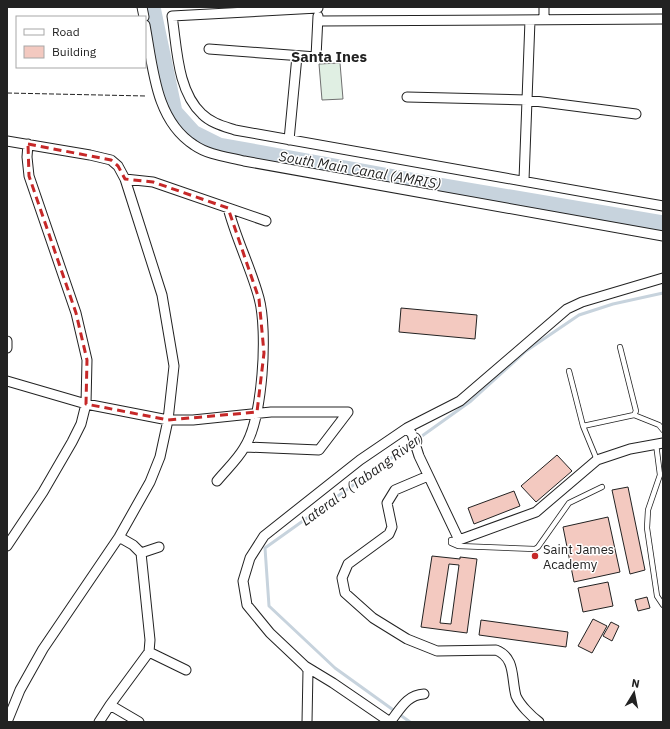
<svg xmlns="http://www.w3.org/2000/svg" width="670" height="729" font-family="'IBM Plex Sans',sans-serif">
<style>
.green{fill:#e0efe3;stroke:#6f6f6f}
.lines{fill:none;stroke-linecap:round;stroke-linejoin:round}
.stream{stroke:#c7d3dd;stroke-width:3}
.river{stroke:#c7d3dd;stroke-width:17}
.building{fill:#f3c9c0;stroke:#222;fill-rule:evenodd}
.lane-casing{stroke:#222;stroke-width:6}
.street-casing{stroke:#222;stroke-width:11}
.lane{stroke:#fff;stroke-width:4.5}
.street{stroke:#fff;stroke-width:9}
.fence{stroke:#222;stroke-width:1;stroke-dasharray:5 2;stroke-linecap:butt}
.marked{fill:none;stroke:#c62828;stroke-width:3;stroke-dasharray:8 5;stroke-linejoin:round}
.poi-dot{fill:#c62828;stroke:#fff;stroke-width:1.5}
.labels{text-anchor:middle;stroke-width:3;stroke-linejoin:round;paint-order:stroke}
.poi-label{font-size:13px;fill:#222;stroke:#fff;text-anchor:start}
.water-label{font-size:14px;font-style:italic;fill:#222;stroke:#fff}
.quarter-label{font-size:15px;font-weight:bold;fill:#222;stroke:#fff}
</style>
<rect width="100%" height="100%" fill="#fff"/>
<path class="green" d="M340,63L343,99L322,100L319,64Z"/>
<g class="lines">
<path class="stream" d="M410,722L335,668L269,606L265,548L471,401L526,351L579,315L613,304L663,293"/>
<path class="river" d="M152,7L174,112L193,133L219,146L439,186L663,224"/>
</g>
<path class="building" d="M401,308L477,315L475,339L399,332Z
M557,455L572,471L536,502L521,486Z
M628,487L645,570L630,574L612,490Z
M514,491L520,506L474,524L468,508Z
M608,517L620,572L574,582L563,527Z
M432,556L460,559V557L477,559L467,633L421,627ZM449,564L459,565L451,624L440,623Z
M608,582L613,606L583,612L578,588Z
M647,597L650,608L638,611L635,600Z
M593,619L607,626L592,653L578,646Z
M481,620L568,632L566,647L479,635Z
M611,622L619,626L612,641L603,636Z"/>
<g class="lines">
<g class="lane-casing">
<path id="lane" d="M569,371L583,426L597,460
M634,415L659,425L663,430
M583,426L634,415L636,411L620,347
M656,444L660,475L648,510L647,528L657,596L663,605
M459,540H451V543L458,546L535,549L538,547L569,503L602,487"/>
</g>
<g class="street-casing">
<path id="street" d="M142,7L144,17
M318,8L172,16C177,47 177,91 202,114C211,123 223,126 235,130L663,206
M544,20V7
M319,21L663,19
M145,25C153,67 155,120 194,145C208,155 228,157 244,161L663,236
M209,49L316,57L318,16
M407,97L527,100L636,114
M289,140L297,56
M7,141L90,155L111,160L118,166L125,179L162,295L174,366L168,420L160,457L150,482L119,537L43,649L20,690L7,722
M125,179L153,182L266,221
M524,180L530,20
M7,341V348
M7,381L86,404L168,420H193L271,412H348
M407,428L412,434L419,456L459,540L536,512L597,460L630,449L663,443
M245,447L319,450L348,412
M428,476L395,490L387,503L392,527L389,534L348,564L342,578L345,593L373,618L407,639L437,651L496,650C516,658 511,678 516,696C520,705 531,716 539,722
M217,481C226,470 237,460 244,448C263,419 268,331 259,298C251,268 236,239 228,208
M7,546L43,492L72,442L81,424L86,404L87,360L76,313L29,176L27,157L28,144
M141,553L159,547
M149,652L186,670
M305,666L308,670L307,722
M110,705L139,722
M99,722L110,705L149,652L150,640L141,553L133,545L119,537
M390,722L333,683L305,666L270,633L247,605L243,581L250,558L264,536L360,460L407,428L460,401L567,309L582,302L663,278
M390,722C400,710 406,695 424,694"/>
</g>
<use href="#lane" class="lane"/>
<use href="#street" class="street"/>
<path class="fence" d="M7,93L146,96"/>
</g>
<path class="marked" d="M28,144L111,160L118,166L125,179L153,182L228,208L259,299L264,353L257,412L168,420L86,404L87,360L76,313L29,176Z"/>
<circle class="poi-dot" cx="535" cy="556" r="4"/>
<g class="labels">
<g class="poi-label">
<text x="543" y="554">Saint James<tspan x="543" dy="15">Academy</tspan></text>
</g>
<g class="water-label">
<text transform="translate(360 170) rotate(10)" y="5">South Main Canal (AMRIS)</text>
<text transform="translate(362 479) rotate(-36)" y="5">Lateral J (Tabang River)</text>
</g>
<g class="quarter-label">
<text x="329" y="62">Santa Ines</text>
</g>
</g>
<rect width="670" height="729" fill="none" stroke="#222222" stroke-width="16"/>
<rect x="16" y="16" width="130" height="52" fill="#ffffff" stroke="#a7a7a7"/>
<rect x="24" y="29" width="20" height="6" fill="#ffffff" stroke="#a7a7a7"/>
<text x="52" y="36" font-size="12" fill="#222222">Road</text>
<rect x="24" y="46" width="20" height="12" fill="#f3c9c0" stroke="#a7a7a7"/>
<text x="52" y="56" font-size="12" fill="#222222">Building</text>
<g transform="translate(634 693) rotate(10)" stroke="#ffffff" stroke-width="3" paint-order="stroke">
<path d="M0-3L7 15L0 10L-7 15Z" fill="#222222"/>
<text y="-6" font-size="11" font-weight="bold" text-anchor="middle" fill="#222222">N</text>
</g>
</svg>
